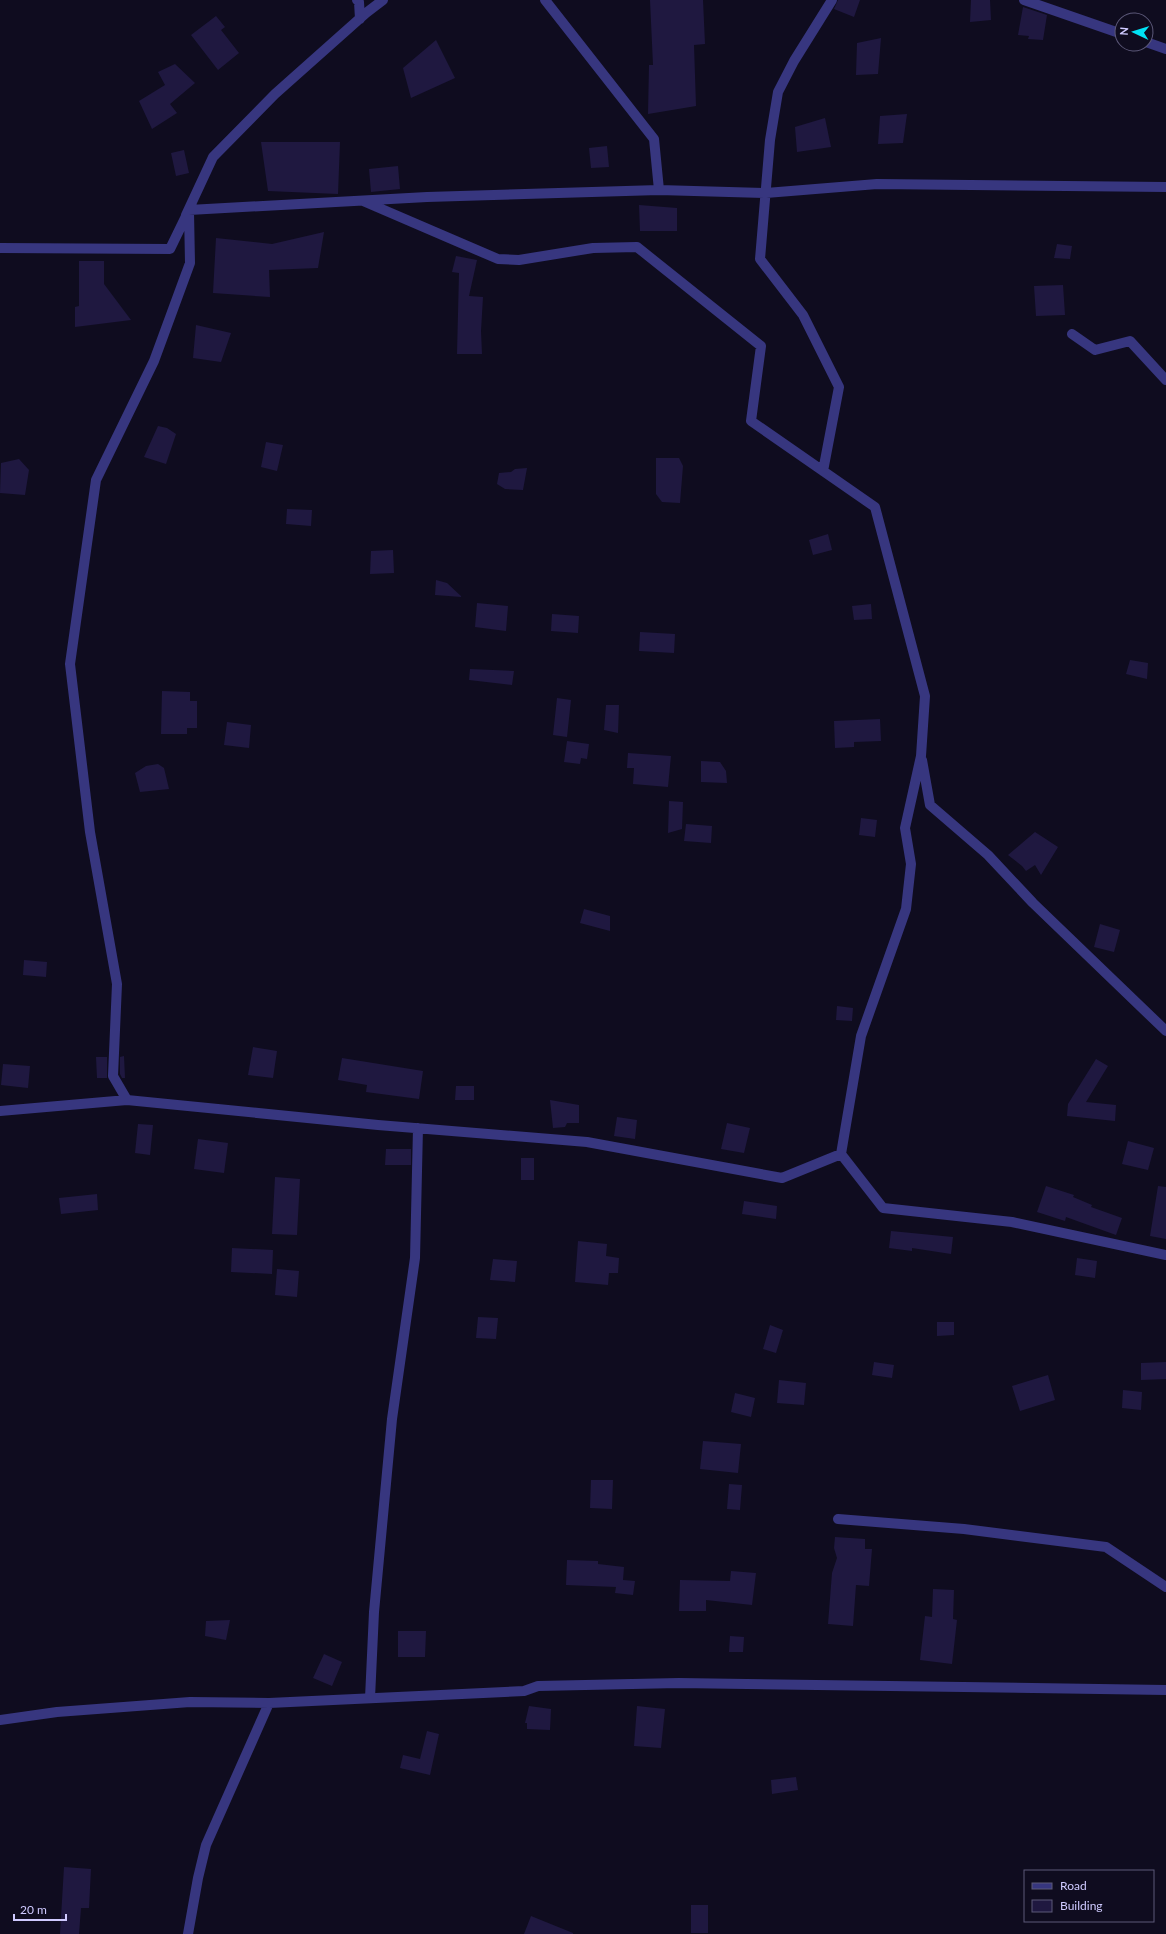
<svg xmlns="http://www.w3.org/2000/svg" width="1166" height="1934" font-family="Lato,sans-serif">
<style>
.building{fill:#1f1840}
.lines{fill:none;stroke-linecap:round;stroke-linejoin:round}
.minor{stroke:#37367f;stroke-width:10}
</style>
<rect width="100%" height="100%" fill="#0f0c1f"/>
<path class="building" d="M650,0H703L705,44L694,45L696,106L648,114L649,65H653Z
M838,0H860L854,17L834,9Z
M971,0H990L991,20L970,22Z
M1023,7L1047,15L1043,40L1028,39L1029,36L1018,35Z
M216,16L225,27L221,30L239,53L218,70L191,35Z
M881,38L878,74L856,75L857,43Z
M436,40L455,78L411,98L403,68Z
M175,64L195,83L170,104L177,113L152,129L139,101L165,85L158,72Z
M907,114L903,143L878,144L880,116Z
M825,118L831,147L797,152L795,127Z
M261,142H340L338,194L268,191Z
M607,146L609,167L591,168L589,148Z
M184,150L189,173L176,176L171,153Z
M398,166L400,189L371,192L369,169Z
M639,205L677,208V231H640Z
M324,232L318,268L269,270L270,297L213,293L216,238L272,244Z
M1057,244L1072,246L1070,259L1054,258Z
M456,256L477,260L469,296L483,297L481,331L482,354H457L459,273L452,272Z
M79,261H104V284L131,320L75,327V307L79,306Z
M1063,285L1065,315L1036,316L1034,286Z
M196,325L231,333L221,362L193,358Z
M158,426L167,428L176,434L166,464L144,457Z
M266,442L283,445L277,471L261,467Z
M656,458H679L683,466L680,503L662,502L656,494Z
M19,459L29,470L25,495L0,493L1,463Z
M527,468L523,490L505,489L497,484L499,473L511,472L515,469Z
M287,509L312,510L311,526L286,524Z
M828,534L832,550L813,555L809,540Z
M393,550L394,573L370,574L371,551Z
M436,580L447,583L462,597L435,595Z
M477,603L508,606L506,631L475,627Z
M871,604L872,619L854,620L852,606Z
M552,614L579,616L578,633L551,631Z
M640,632L675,634L674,653L639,651Z
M1130,660L1148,663L1147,679L1126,674Z
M470,669L514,671L512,685L469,680Z
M162,691L190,692V701H197V728H187V734H161Z
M557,698L571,700L567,737L553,735Z
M606,705H619L618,733L604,730Z
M880,719L881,741L854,742V747L835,748L834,721Z
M227,722L251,725L249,748L224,745Z
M567,741L589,744L587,759L581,758L580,764L564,762Z
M628,753L671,756L668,787L633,784L634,768H627Z
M701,761L720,762L726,771L727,783L701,782Z
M158,764L164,768L169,789L140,792L135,773L146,766Z
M669,801L683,802L682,829L668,833Z
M861,818L877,820L875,837L859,835Z
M686,824L712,826L711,843L684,841Z
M1035,832L1058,847L1041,875L1035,865L1026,871L1022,866L1008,855Z
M584,909L610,916V931L580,923Z
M1100,924L1120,930L1114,952L1094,947Z
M24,960L47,962L46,977L23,975Z
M837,1006L853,1008L852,1021L836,1020Z
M253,1047L277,1051L273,1078L248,1075Z
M124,1056L125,1078H122L120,1074V1057Z
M96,1057H107V1078H97Z
M342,1058L423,1071L419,1099L366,1092L367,1085L338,1080Z
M1096,1059L1108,1066L1086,1102L1116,1105L1115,1121L1067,1116L1068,1104Z
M3,1064L30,1066L28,1088L1,1085Z
M456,1086H474V1100H455Z
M550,1100L579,1105V1123H567L565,1127L553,1128Z
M617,1117L637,1120L635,1139L614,1136Z
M727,1123L750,1128L744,1153L721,1149Z
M138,1124L153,1125L150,1155L135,1153Z
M198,1139L228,1143L224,1173L194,1169Z
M1128,1141L1154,1148L1148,1170L1122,1164Z
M386,1149H411V1165H385Z
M521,1158H534V1180H521Z
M275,1177L300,1179L297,1235L272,1234Z
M1046,1186L1074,1195L1073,1197L1092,1205L1091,1207L1122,1218L1116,1235L1066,1217L1065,1221L1037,1212Z
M1158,1186L1166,1187V1239L1150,1236Z
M97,1194L98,1210L61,1214L59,1198Z
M744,1201L777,1206L776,1219L742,1214Z
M891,1231L953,1237L951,1254L912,1248V1251L889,1248Z
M578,1241L607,1244L606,1256L619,1258L618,1273H609L608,1285L575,1282Z
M232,1248L273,1250L272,1274L231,1272Z
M1077,1258L1097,1261L1095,1278L1075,1275Z
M493,1259L517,1261L515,1282L490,1280Z
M277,1269L299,1271L297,1297L275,1295Z
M478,1317L498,1318L496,1339L476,1338Z
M937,1322H954V1335L937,1336Z
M770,1325L783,1330L776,1353L763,1349Z
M874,1362L894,1365L892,1378L872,1375Z
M1166,1362V1379L1141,1380V1363Z
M1048,1375L1055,1400L1020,1411L1012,1386Z
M779,1380L806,1383L804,1405L777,1403Z
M1123,1390L1142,1392L1141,1410L1122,1408Z
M735,1393L755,1398L751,1417L731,1412Z
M703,1441L741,1444L738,1473L700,1469Z
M591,1480H613L612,1509L590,1508Z
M729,1484L742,1485L740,1510L727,1509Z
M835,1537L865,1539V1549H872L869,1586L856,1585L853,1626L828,1624L832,1573L837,1558L834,1548Z
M567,1560L598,1561V1564L624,1567L623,1580L635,1581L633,1595L615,1593L616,1587L566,1585Z
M731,1571L756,1573L752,1605L706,1600V1611H679L680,1580L730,1581Z
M933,1589L954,1590L953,1619L957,1620L952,1664L920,1660L925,1616L932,1617Z
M230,1620L226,1640L205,1636L206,1621Z
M398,1631H426L425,1657H398Z
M730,1636L744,1637L743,1652H729Z
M324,1654L342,1662L332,1686L313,1678Z
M529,1706L551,1709L550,1730L527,1729V1723H525Z
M637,1706L665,1709L661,1748L634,1746Z
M427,1731L439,1734L430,1775L400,1768L403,1755L420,1759Z
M796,1777L798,1790L772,1794L771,1780Z
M64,1867L91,1869L89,1908H81L79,1934H60Z
M691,1905H708V1933H691Z
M531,1916L573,1933V1934H524Z"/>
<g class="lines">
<path class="minor" d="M357,0L359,2L360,19
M545,0L654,139L659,190
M1024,0L1122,34
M1146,42L1166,49
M363,201L498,259L519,260L593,248L637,247L761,346L751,421L875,507L925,696L921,756L905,828L911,864L906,909L861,1036L841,1154
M186,215L213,157L275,94L366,13L383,0
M0,248L170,249L189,210L427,197L659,190L766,193L877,184L1166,187
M1072,334L1095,350L1130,341L1166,380
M823,471L839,387L803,315L760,259L770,140L778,92L794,61L832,0
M922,760L930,805L988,855L1033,903L1166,1031
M127,1100L378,1125L587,1142L782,1178L841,1154L883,1208L1012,1222L1166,1255
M0,1111L127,1100L113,1076L117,984L90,832L70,664L96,480L154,361L190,263L189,212
M838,1519L964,1529L1106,1547L1166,1587
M370,1698L374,1612L392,1419L415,1258L418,1128
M0,1720L57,1712L190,1702L269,1703L524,1691L538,1686L679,1683L1166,1690
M188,1934L198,1878L206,1845L269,1703"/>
</g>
<rect x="1024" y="1870" width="130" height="52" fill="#0f0c1f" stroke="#5c5879"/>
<rect x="1032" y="1883" width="20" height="6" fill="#37367f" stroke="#5c5879"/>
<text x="1060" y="1890" font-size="12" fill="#cfcaff">Road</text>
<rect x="1032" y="1900" width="20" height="12" fill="#1f1840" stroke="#5c5879"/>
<text x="1060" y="1910" font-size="12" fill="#cfcaff">Building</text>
<g transform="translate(1134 32) rotate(274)"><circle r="19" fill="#0f0c1f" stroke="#5c5879"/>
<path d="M0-3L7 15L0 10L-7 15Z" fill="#00e2f5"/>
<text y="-6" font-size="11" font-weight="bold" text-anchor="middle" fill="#cfcaff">N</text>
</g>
<path d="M14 1914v6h52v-6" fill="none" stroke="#cfcaff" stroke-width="2"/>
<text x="20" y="1914" font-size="12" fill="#cfcaff" stroke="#0f0c1f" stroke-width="3" paint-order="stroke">20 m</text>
</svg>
